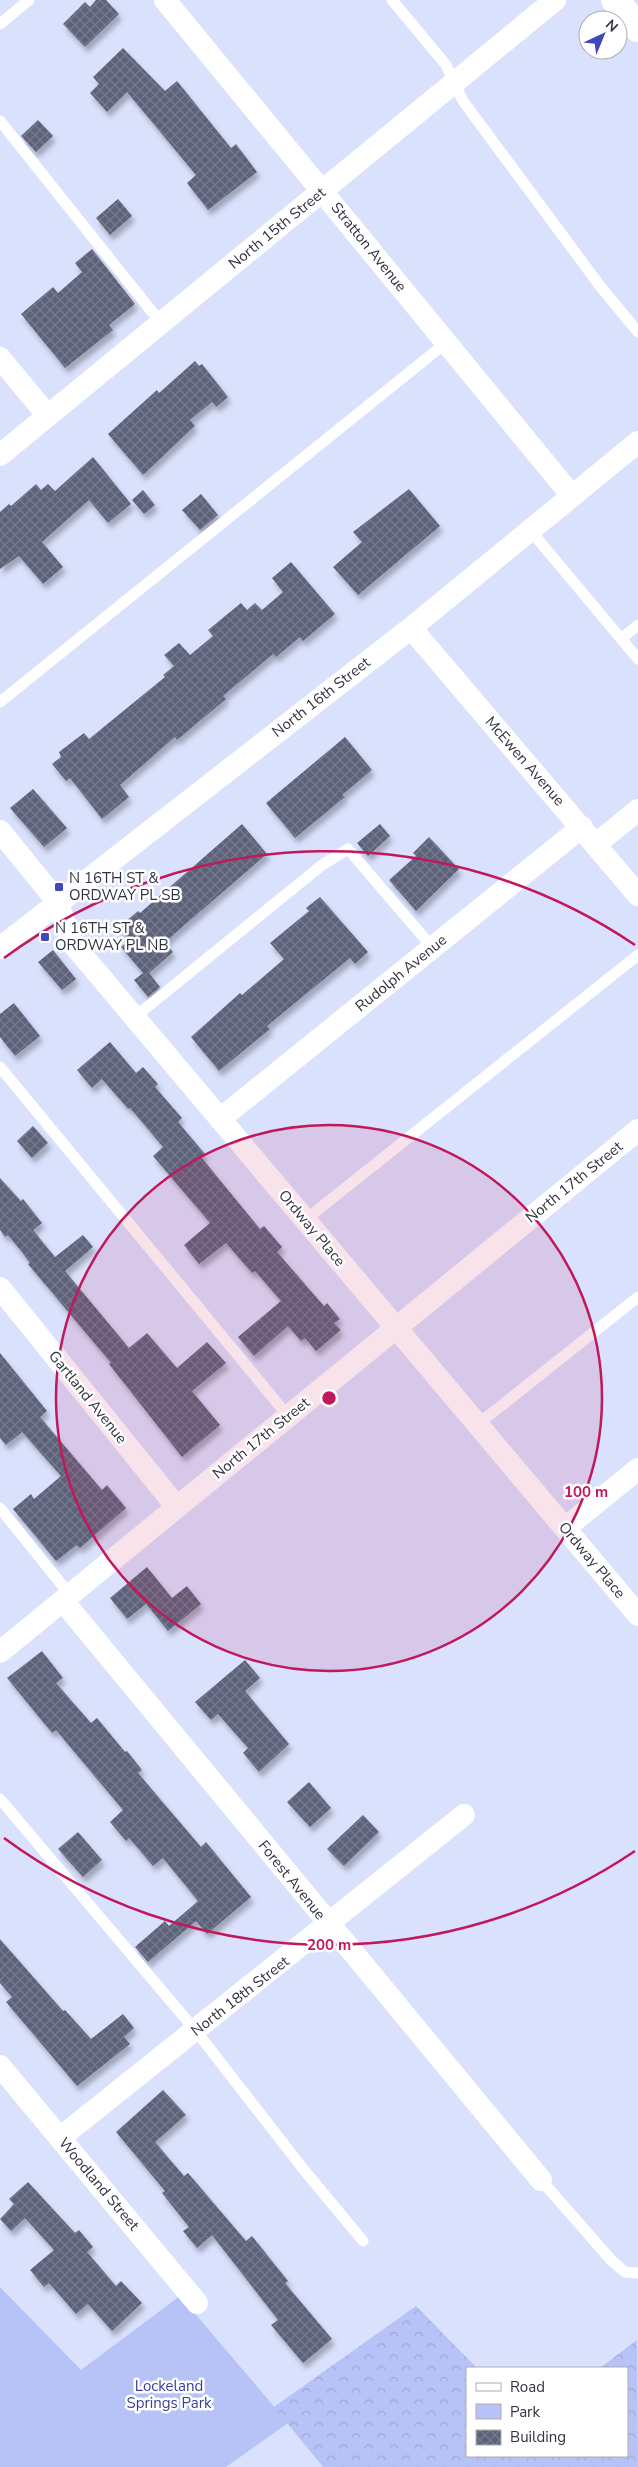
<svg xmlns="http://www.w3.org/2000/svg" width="638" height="2467" font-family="'Nunito Sans',sans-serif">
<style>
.forest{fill:url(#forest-crowns)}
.park{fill:#b7c2f7}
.building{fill:url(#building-cross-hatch);filter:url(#shadow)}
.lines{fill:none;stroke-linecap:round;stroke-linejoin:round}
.service{stroke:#fff;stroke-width:11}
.minor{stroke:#fff;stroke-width:22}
.tertiary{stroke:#fff;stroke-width:28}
.ring{fill:none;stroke:#c2185b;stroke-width:2.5}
.poi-dot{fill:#4347bc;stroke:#fff;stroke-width:2}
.labels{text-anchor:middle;stroke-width:5;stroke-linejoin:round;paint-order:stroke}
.street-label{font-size:15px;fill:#31333e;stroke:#fff}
.poi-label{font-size:15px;fill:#31333e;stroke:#fff;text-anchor:start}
.park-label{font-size:15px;fill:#3a3f9b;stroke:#fff}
.centre{fill:#c2185b;stroke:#fff;stroke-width:2.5}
.ring-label{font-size:15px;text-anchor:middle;font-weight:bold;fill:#c2185b;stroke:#fff;stroke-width:5;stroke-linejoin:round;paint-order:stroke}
</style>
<defs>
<pattern id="forest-crowns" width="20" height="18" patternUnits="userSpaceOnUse" patternTransform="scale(1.25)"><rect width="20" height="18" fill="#b7c2f7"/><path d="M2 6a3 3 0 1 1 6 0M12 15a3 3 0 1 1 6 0" fill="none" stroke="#9ea7d5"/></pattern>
<pattern id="building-cross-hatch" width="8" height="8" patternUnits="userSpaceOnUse" patternTransform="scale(1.25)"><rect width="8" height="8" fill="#5d627a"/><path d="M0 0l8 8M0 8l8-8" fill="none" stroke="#767a8d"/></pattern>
<filter id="shadow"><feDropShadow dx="3" dy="5.5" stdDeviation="2.5" flood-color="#0004"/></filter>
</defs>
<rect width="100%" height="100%" fill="#dae1fd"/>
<path class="forest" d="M416,2306L477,2368H467V2456H627V2368H600L637,2340L638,2467H323L274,2407Z"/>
<path class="park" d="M0,2287L81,2370L180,2296L288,2423L226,2467H0Z"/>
<path class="building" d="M96,0H106L119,14L85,47L63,24L85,2L90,7Z
M123,48L165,91L177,81L231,148L236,144L257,172L208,210L187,183L196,175L127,92L107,112L90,93L99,84L93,77Z
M38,120L53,136L36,152L21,136Z
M118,199L132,216L110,235L96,218Z
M92,249L135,304L109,325L113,330L65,368L21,314L53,287L58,293L82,272L75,263Z
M195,361L199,366L202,364L228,397L216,407L212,402L190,420L195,426L143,475L108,434L157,390L159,393Z
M93,457L131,504L108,523L89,500L42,542L63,567L43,584L19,556L0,569V512L9,504L11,506L36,484L41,490L48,484L55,491Z
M409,489L440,526L358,595L333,567L362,542L353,532Z
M143,490L155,505L144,514L132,500Z
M201,494L218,515L200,530L182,510Z
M291,562L335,614L303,641L300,637L276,657L273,654L223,696L226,699L177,740L175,737L120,785L129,797L102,819L70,778L66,781L52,764L61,757L59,752L84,733L89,739L165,677L163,675L174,666L164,655L179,643L190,655L213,636L208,630L241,603L247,610L255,603L262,610L283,592L272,578Z
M345,737L372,770L342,795L345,797L295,838L266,803Z
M33,789L67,828L44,847L10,808Z
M242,824L267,854L165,942L173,952L149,973L160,987L148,997L134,980L143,973L121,947L129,940L118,928L138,911L140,913Z
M380,824L390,836L368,856L357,843Z
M429,837L459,869L416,911L389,880L416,856L413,853Z
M320,897L368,952L355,964L350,958L267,1026L270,1029L219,1071L191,1037L240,993L242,995L284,959L270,943L309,911L306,908Z
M53,950L76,979L62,990L38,962Z
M14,1003L40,1036L15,1056L0,1037V1014Z
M110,1042L136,1073L143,1067L158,1084L155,1087L182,1118L178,1122L205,1154L201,1157L260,1229L264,1226L282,1247L277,1252L324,1306L327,1303L340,1319L334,1323L341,1330L316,1351L305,1338L301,1341L288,1326L254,1356L238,1337L281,1301L255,1271L252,1273L226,1243L199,1264L184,1245L210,1223L153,1156L163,1147L130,1108L128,1109L102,1079L92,1088L77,1070Z
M33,1126L48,1143L32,1158L17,1141Z
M0,1178L21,1201L23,1199L42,1223L33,1230L55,1257L83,1235L93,1247L65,1271L129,1348L147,1333L177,1368L207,1342L226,1363L192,1391L220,1425L182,1457L109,1364L111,1363L28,1264L30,1263L21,1251L8,1235L5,1237L0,1230Z
M0,1353L47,1411L40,1417L102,1490L107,1485L126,1508L80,1548L77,1545L56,1561L13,1509L31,1494L34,1499L61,1476L22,1432L6,1445L0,1438Z
M147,1567L172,1598L187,1586L201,1604L168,1631L146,1604L127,1619L110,1598Z
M42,1651L63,1678L56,1683L91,1723L97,1718L125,1752L127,1751L142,1770L138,1773L201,1847L206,1842L251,1897L207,1934L196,1921L148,1962L135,1947L165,1921L169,1926L198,1901L163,1858L153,1866L129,1838L126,1841L110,1822L123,1810L56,1730L52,1733L7,1678Z
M245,1660L260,1678L245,1691L289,1744L259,1772L243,1753L248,1748L218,1714L211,1720L195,1702Z
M309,1782L331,1808L310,1827L287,1802Z
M363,1815L379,1832L344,1866L327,1849Z
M78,1832L102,1860L83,1877L58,1849Z
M0,1939L63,2011L65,2010L91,2039L123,2014L134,2028L124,2037L130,2044L77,2086L6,2002L12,1997L0,1983Z
M163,2090L186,2115L155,2142L184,2176L188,2173L246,2241L252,2236L288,2281L285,2283L332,2339L303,2363L271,2325L278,2320L212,2235L197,2248L183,2231L189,2227L162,2193L165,2191L116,2132Z
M28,2182L75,2233L79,2230L93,2247L87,2252L116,2286L121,2281L142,2303L112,2331L88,2304L76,2314L49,2283L44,2287L30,2270L54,2250L25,2218L11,2231L0,2219L14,2204L9,2199Z"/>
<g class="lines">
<path class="service" d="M392,0L446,65L463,101L600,286L638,332
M0,24L29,0
M0,121L161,323
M530,530L638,659
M621,639L638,625
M0,702L447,342
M135,1017L322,865L348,849L432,947
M0,1067L288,1416
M305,1220L638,955
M477,1425L638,1297
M0,1508L70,1595
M0,1799L196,2031L304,2170L363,2241
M541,2180L612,2261L625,2272L638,2273"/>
<path class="minor" d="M165,0L572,496
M0,358L48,416
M0,455L555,0
M411,628L638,895
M0,831L57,901L72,943L638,1615
M596,844L638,810
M0,948L411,628L638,442
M220,1119L582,827
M0,1288L176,1506
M565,1528L638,1469
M63,1601L541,2180
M0,1652L638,1130
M0,2066L197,2303
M61,2137L464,1815"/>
<path class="tertiary" d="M615,0L638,28"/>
</g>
<circle cx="329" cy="1398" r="273" fill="#c2185b" fill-opacity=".12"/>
<g class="ring">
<circle cx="329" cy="1398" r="273"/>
<path d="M635 1851A547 547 0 0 1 4 1838M4 958A547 547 0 0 1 635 945"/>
</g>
<g class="poi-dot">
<rect x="54" y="882" width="10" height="10" rx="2.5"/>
<rect x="40" y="932" width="10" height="10" rx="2.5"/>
</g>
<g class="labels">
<g class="street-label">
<text transform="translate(277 228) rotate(-39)" y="5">North 15th Street</text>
<text transform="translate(369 247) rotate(51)" y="5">Stratton Avenue</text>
<text transform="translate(321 697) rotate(-38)" y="5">North 16th Street</text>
<text transform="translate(525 761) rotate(49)" y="5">McEwen Avenue</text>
<text transform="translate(401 973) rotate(-39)" y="5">Rudolph Avenue</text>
<text transform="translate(574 1182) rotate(-39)" y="5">North 17th Street</text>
<text transform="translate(312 1228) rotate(50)" y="5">Ordway Place</text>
<text transform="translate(88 1397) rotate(51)" y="5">Gartland Avenue</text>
<text transform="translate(261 1438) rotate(-39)" y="5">North 17th Street</text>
<text transform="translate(592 1560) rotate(50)" y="5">Ordway Place</text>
<text transform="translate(292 1880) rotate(51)" y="5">Forest Avenue</text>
<text transform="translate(240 1996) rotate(-38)" y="5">North 18th Street</text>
<text transform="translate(99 2184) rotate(50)" y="5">Woodland Street</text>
</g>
<g class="poi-label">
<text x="69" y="883">N 16TH ST &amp;<tspan x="69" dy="17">ORDWAY PL SB</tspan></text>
<text x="55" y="933">N 16TH ST &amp;<tspan x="55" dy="17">ORDWAY PL NB</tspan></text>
</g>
<g class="park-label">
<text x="169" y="2391">Lockeland<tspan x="169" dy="17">Springs Park</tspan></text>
</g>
</g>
<circle cx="329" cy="1398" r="8" class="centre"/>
<g class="ring-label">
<text x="586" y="1497">100 m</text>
<text x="329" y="1950">200 m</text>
</g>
<rect x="466" y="2367" width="162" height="90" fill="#ffffff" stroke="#adadb2"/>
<rect x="476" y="2383" width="25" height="8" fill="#ffffff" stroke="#adadb2"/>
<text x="510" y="2392" font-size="15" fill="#31333e">Road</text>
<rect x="476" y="2404" width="25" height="15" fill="#b7c2f7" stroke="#adadb2"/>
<text x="510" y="2417" font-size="15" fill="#31333e">Park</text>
<rect x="476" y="2430" width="25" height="15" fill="url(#building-cross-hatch)" stroke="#adadb2"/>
<text x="510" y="2442" font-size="15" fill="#31333e">Building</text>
<g transform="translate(603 35) rotate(44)"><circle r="24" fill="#ffffff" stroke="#adadb2"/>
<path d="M0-4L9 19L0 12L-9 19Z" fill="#4347bc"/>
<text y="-8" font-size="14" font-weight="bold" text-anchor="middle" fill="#31333e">N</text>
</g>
</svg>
